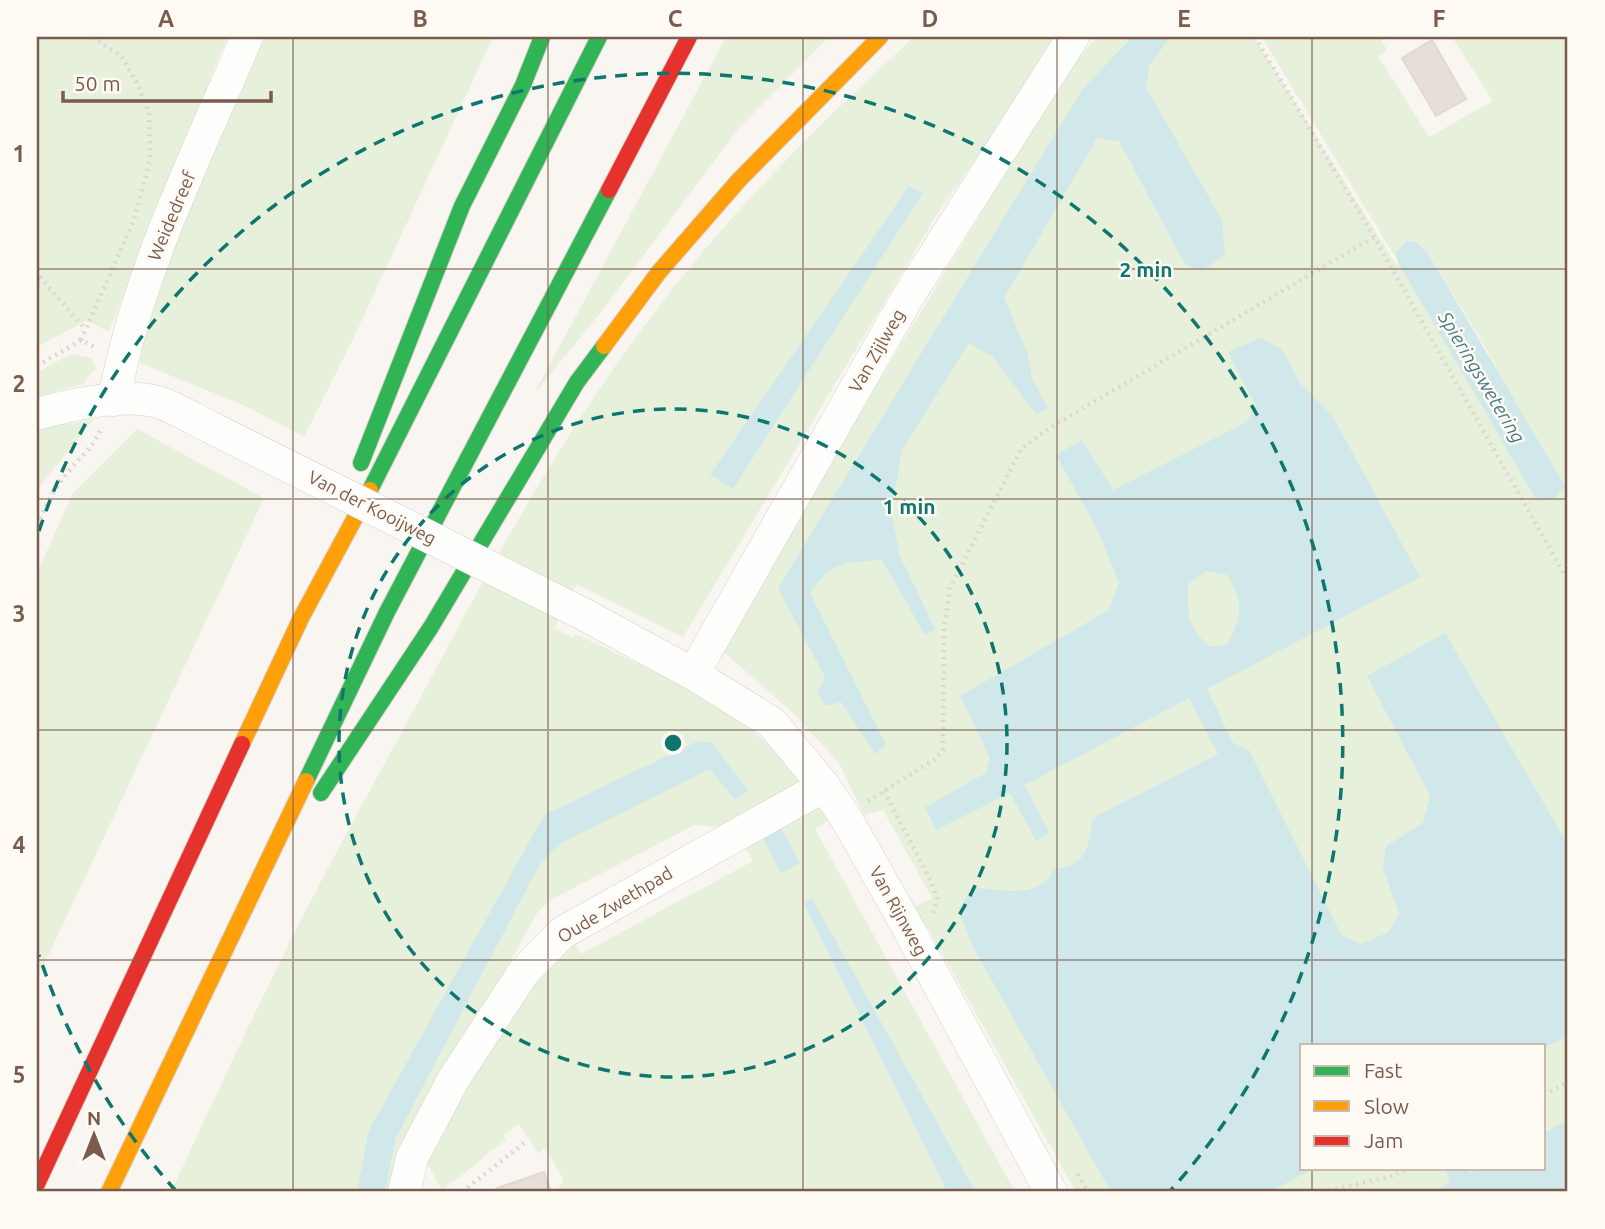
<svg xmlns="http://www.w3.org/2000/svg" width="1605" height="1229" font-family="Ubuntu,sans-serif">
<style>
.green{fill:#e7f0db;fill-rule:evenodd}
.water{fill:#d0e8ea;fill-rule:evenodd}
.building{fill:#e6ded7;stroke:#e2d8d2;stroke-width:2}
.lines{fill:none;stroke-linecap:round;stroke-linejoin:round}
.street-casing{stroke:#d7d1cb;stroke-width:33}
.fast-casing{stroke:#dad1cc;stroke-width:18}
.slow-casing{stroke:#dad1cc;stroke-width:18}
.jam-casing{stroke:#dad1cc;stroke-width:18}
.path{stroke:#dcd5d0;stroke-width:4.5;stroke-dasharray:2 5;stroke-linecap:butt}
.street{stroke:#fefefd;stroke-width:32}
.fast{stroke:#30b455;stroke-width:16}
.slow{stroke:#ff9f0a;stroke-width:16}
.jam{stroke:#e5322d;stroke-width:16}
.street-bridge-casing{stroke:#d7d1cb;stroke-width:33;stroke-linecap:butt}
.street-bridge{stroke:#fefefd;stroke-width:32}
.grid{fill:none;stroke:#7a5c4d;stroke-width:2;stroke-opacity:0.55}
.ring{fill:none;stroke:#0f766e;stroke-width:3.5;stroke-dasharray:12 9}
.labels{text-anchor:middle;stroke-width:5;stroke-linejoin:round;paint-order:stroke}
.street-label{font-size:18px;fill:#7a5c4d;stroke:#fffaf3}
.water-label{font-size:19px;font-style:italic;fill:#437c86;stroke:#fffaf3}
.centre{fill:#0f766e;stroke:#fffaf3;stroke-width:3.5}
.ring-label{font-size:21px;text-anchor:middle;font-weight:bold;fill:#0f766e;stroke:#fffaf3;stroke-width:5;stroke-linejoin:round;paint-order:stroke}
.neatline{fill:none;stroke:#7a5c4d;stroke-width:2.5}
.grid-label{font-size:23px;text-anchor:middle;font-weight:bold;fill:#7a5c4d}
</style>
<rect width="100%" height="100%" fill="#f9f5f0"/>
<path class="green" d="M37,37H227L109,331L86,321L37,347Z
M265,37H493L353,339L304,437L248,407L140,363L142,344L167,261Z
M726,37H829L739,128L600,313L534,394Z
M914,37H1061L938,213L683,637L577,584L554,628L573,638L576,634L706,696L766,742L799,776L797,791L729,828L695,825L554,898L539,910L446,1076L397,1192H385L396,1138L541,862L561,843L711,768L734,799L748,790L712,743L698,741L544,816L368,1132L357,1192H171C207,1115 243,1036 281,960C323,874 370,791 415,708C492,563 571,416 674,287C746,196 829,115 914,37ZM909,186L923,193L733,489L711,476Z
M1097,37H1254L1396,264L1414,251L1499,370L1429,255L1417,242L1396,253L1398,262L1262,37H1380L1387,50L1378,56L1429,137L1493,101L1452,37H1568V1192H1076L928,928L919,932L908,910L932,898L883,810L864,815L839,763L793,713L717,646L1073,63ZM1302,1045H1544V1168H1302Z
M71,354L91,358L96,368L83,384L37,397V372Z
M93,420L37,490V432L51,426Z
M137,429L264,498L37,979V573L73,493Z
M808,808H822L829,820L815,829L1014,1190L976,1192L812,898L804,905L947,1192H555L564,1181L546,1148L538,1153L519,1124L503,1135L506,1140C483,1156 466,1174 442,1189L425,1160L457,1084L556,952L575,944L581,954L753,861L742,842L761,834L800,863L779,824Z"/>
<path class="water" d="M1132,37H1170L1149,66L1146,87L1222,220L1225,255L1201,271L1185,264L1119,141L1097,138L1004,298L1028,354L1032,379L1048,408L1036,414L993,357L969,343L902,450L891,512L900,556L935,629L925,635L882,560C846,562 831,562 810,593L886,745L875,754L841,702L827,706L817,693L825,677L778,588L1082,90Z
M909,186L923,193L733,489L710,475Z
M1406,241L1417,242L1429,255L1565,486L1555,498L1537,501L1398,262L1396,253Z
M1260,338L1282,349L1300,383L1332,415L1420,577L1207,689L1233,743L1249,750L1341,934L1361,944L1389,932L1399,914L1383,867L1386,846L1423,823L1430,796L1367,676L1445,633L1568,845V1036L1544,1048V1045H1302V1168H1314L1270,1192H1111L973,947L958,910L973,888C1002,889 1027,899 1051,877L1052,870C1058,867 1063,868 1069,866C1088,860 1091,837 1092,820L1100,814L1218,754L1189,698L1025,785L1049,832L1036,841L1010,793L936,830L925,807L986,773L990,758L960,696L1109,610L1119,582L1098,531L1056,455L1082,440L1113,490L1247,422L1256,406L1228,352ZM1207,571L1227,575C1244,602 1242,615 1228,644L1210,647C1187,627 1187,613 1188,584Z
M698,741L712,743L748,790L735,800L710,769L561,843L541,862L396,1138L385,1192H357L368,1132L544,815Z
M779,824L800,863L781,873L761,834Z
M812,898L976,1192H947L804,904Z
M1568,1120V1192H1435L1450,1182L1445,1168H1461L1470,1173L1480,1168H1544V1133Z"/>
<path class="building" d="M1432,40L1466,99L1436,116L1402,58Z
M544,1172L551,1192H498L497,1188Z"/>
<g class="lines">
<g class="street-casing">
<path id="street" d="M114,400C137,273 197,155 247,37
M37,414C70,405 127,392 161,403C177,409 194,419 210,427
M585,615L693,674L772,723L824,786L846,818L907,926L1051,1192
M693,674L906,300L1073,37
M404,1192L412,1158L453,1080L523,973L562,933L824,786"/>
</g>
<g class="fast-casing">
<path id="fast" d="M361,463L462,206L523,85L542,37
M370,490L599,37
M306,781L387,612L609,190
M321,793L431,627L577,382L604,346"/>
</g>
<g class="slow-casing">
<path id="slow" d="M604,346L659,272L739,180L880,37
M242,744L301,618L370,490
M109,1192L306,781"/>
</g>
<g class="jam-casing">
<path id="jam" d="M609,190L689,37
M37,1184L242,744"/>
</g>
<path class="path" d="M1255,37L1374,237L1568,581
M37,269L40,277L37,289
M40,277L85,329
M81,340L134,220L150,160L149,112L136,81L121,56L92,37
M37,366L81,340L96,348
M37,525C45,506 55,487 69,471C80,457 93,447 100,431
M884,791L931,881L937,898L933,913
M868,801L935,759L943,750L944,629L950,588L1021,449L1048,429L1374,237
M1544,1095L1568,1082
M1078,1174L1088,1192
M462,1192L528,1140
M1322,1192L1392,1176L1409,1168"/>
<use href="#street" class="street"/>
<use href="#fast" class="fast"/>
<use href="#slow" class="slow"/>
<use href="#jam" class="jam"/>
<g class="street-bridge-casing">
<path id="street-bridge" d="M210,427L585,615"/>
</g>
<use href="#street-bridge" class="street-bridge"/>
</g>
<path class="grid" d="M293,37V1192M548,37V1192M803,37V1192M1057,37V1192M1312,37V1045M37,269H1568M37,499H1568M37,730H1568M37,960H1568M1312,1168V1192"/>
<g class="ring">
<circle cx="673" cy="743" r="334"/>
<path d="M176 1191A669 669 0 0 1 39 955M39 531A669 669 0 1 1 1170 1191"/>
</g>
<g class="labels">
<g class="street-label">
<text transform="translate(172 216) rotate(-67)" y="6">Weidedreef</text>
<text transform="translate(877 351) rotate(-60)" y="6">Van Zijlweg</text>
<text transform="translate(372 508) rotate(27)" y="6">Van der Kooijweg</text>
<text transform="translate(615 905) rotate(-31)" y="6">Oude Zwethpad</text>
<text transform="translate(898 911) rotate(61)" y="6">Van Rijnweg</text>
</g>
<g class="water-label">
<text transform="translate(1482 377) rotate(59)" y="7">Spieringswetering</text>
</g>
</g>
<circle cx="673" cy="743" r="10" class="centre"/>
<g class="ring-label">
<text x="1146" y="277">2 min</text>
<text x="909" y="514">1 min</text>
</g>
<rect width="1605" height="1229" fill="none" stroke="#fffaf3" stroke-width="77"/>
<rect x="1300" y="1044" width="245" height="126" fill="#fffaf3" stroke="#cabbb1" stroke-width="2"/>
<rect x="1314" y="1066" width="35" height="10" fill="#30b455" stroke="#cabbb1" stroke-width="2"/>
<text x="1364" y="1078" font-size="21" fill="#7a5c4d">Fast</text>
<rect x="1314" y="1101" width="35" height="10" fill="#ff9f0a" stroke="#cabbb1" stroke-width="2"/>
<text x="1364" y="1114" font-size="21" fill="#7a5c4d">Slow</text>
<rect x="1314" y="1136" width="35" height="10" fill="#e5322d" stroke="#cabbb1" stroke-width="2"/>
<text x="1364" y="1148" font-size="21" fill="#7a5c4d">Jam</text>
<g transform="translate(94 1135)" stroke="#fffaf3" stroke-width="5" paint-order="stroke">
<path d="M0-5L12 26L0 18L-12 26Z" fill="#7a5c4d"/>
<text y="-10" font-size="19" font-weight="bold" text-anchor="middle" fill="#7a5c4d">N</text>
</g>
<path d="M63 91v10h208v-10" fill="none" stroke="#7a5c4d" stroke-width="3.5"/>
<text x="74" y="91" font-size="21" fill="#7a5c4d" stroke="#fffaf3" stroke-width="5" paint-order="stroke">50 m</text>
<rect x="38" y="38" width="1528" height="1152" class="neatline"/>
<g class="grid-label">
<text x="166" y="27">A</text>
<text x="420" y="27">B</text>
<text x="675" y="27">C</text>
<text x="930" y="27">D</text>
<text x="1184" y="27">E</text>
<text x="1439" y="27">F</text>
<text x="19" y="162">1</text>
<text x="19" y="392">2</text>
<text x="19" y="622">3</text>
<text x="19" y="853">4</text>
<text x="19" y="1083">5</text>
</g>
</svg>
